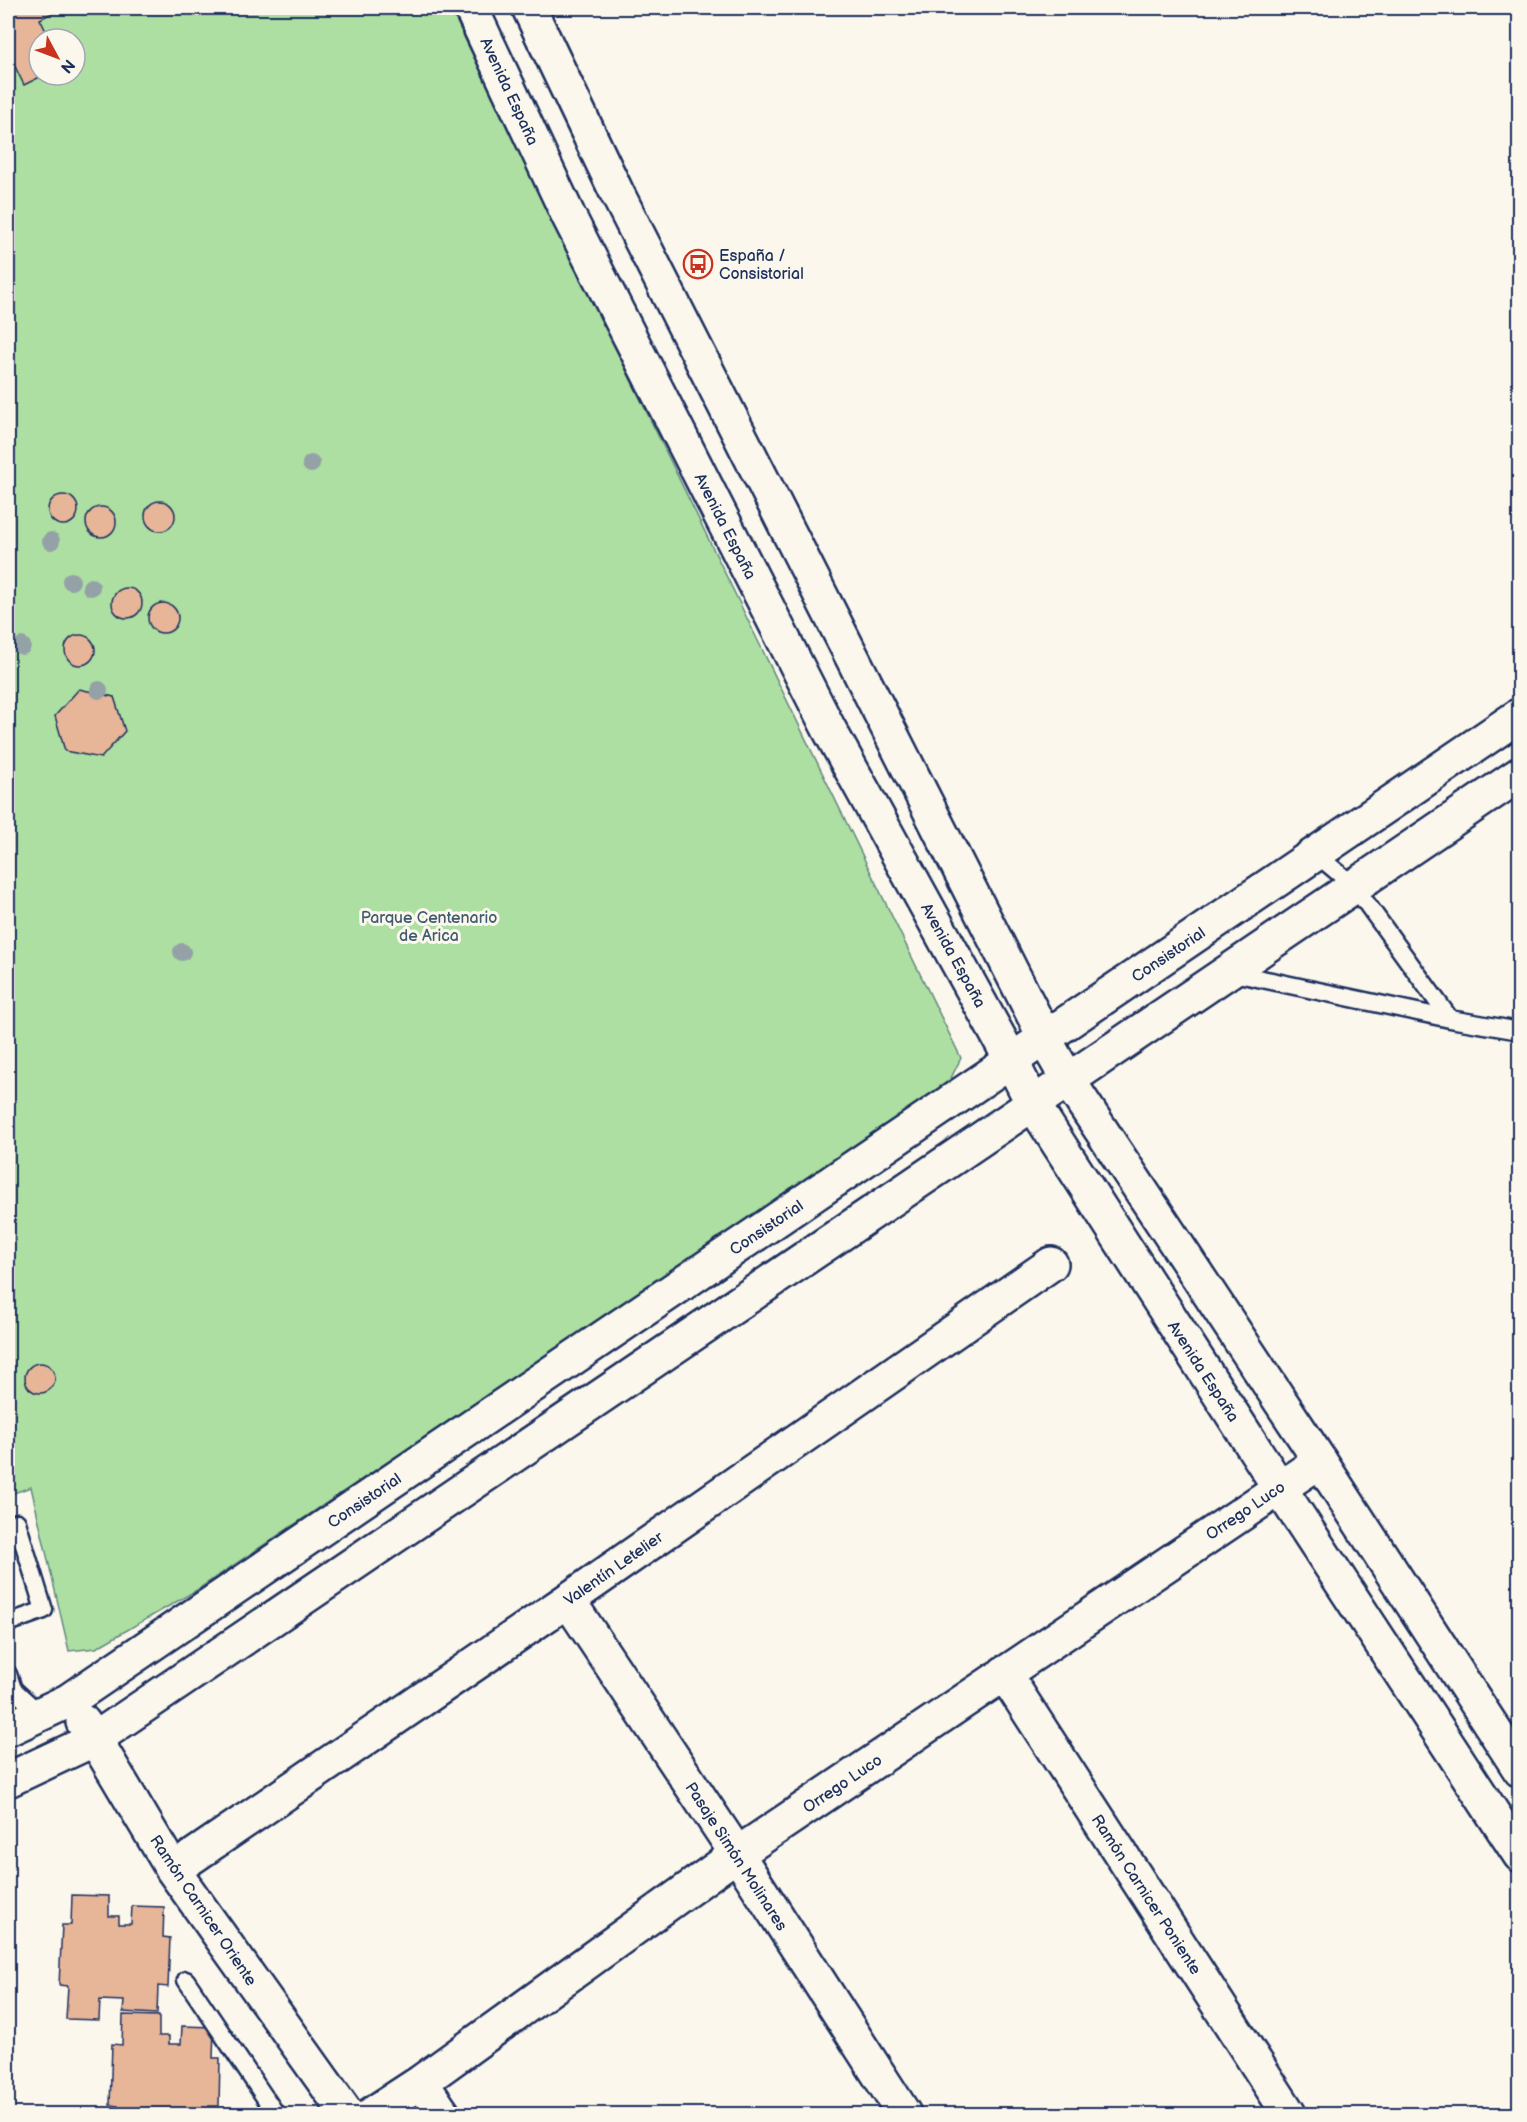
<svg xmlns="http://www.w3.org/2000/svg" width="1527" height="2122" font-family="'Balsamiq Sans',sans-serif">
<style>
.green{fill:#acdfa1;stroke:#648780;stroke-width:1.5;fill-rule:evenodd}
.building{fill:#e7b598;stroke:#1b2f5e;stroke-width:1.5}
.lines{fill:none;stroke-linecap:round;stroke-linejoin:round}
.service-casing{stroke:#1b2f5e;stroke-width:21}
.minor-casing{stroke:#1b2f5e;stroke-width:38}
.tertiary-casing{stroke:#1b2f5e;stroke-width:38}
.service{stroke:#fbf7ec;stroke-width:16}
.minor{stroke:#fbf7ec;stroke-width:33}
.tertiary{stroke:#fbf7ec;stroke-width:33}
.tree{fill:#94a1a7}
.labels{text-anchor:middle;stroke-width:6;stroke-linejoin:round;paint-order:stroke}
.street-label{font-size:16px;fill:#1b2f5e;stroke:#fbf7ec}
.poi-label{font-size:16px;fill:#1b2f5e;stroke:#fbf7ec;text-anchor:start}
.park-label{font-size:16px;fill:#3f5b6f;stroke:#fbf7ec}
</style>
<rect width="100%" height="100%" fill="#fbf7ec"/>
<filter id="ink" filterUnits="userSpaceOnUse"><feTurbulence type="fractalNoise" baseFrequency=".0167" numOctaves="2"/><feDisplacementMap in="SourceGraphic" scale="12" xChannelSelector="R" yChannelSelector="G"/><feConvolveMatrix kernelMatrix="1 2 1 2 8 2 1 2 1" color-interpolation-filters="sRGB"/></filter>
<g filter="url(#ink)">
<path class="green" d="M8,8H450L961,1058L946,1088L195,1591L96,1648L69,1651L31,1487L8,1495ZM39,39H75V75H39Z"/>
<path class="building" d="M8,8H54L56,11L40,19L50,39H39V75H44L24,85L8,52Z
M48 510a15 15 0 1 1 30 0a15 15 0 1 1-30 0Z
M145 516a15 15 0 1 1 30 0a15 15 0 1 1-30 0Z
M86 522a15 15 0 1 1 30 0a15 15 0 1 1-30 0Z
M112 603a15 15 0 1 1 30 0a15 15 0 1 1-30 0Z
M148 618a15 15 0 1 1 30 0a15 15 0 1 1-30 0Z
M65 650a15 15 0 1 1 30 0a15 15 0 1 1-30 0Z
M79,689L114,697L125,731L101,758L65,751L55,716Z
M25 1378a15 15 0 1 1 30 0a15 15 0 1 1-30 0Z
M8,1387L13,1397L12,1403L8,1410Z
M72,1895L109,1896V1916H119V1924H131L132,1906L164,1907L163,1937L170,1938L168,1987L158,1986L157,2014L123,2012L124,2001L100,2000L99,2020L66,2019L68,1986L59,1985L62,1925H71Z
M123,2015L159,2016V2036H169V2044H181L182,2026L214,2027L213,2058H220L219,2106H209L208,2114H118V2106L110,2105L112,2044L122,2045Z"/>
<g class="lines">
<g class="service-casing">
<path id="service" d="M1316,854L1354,886L1450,1019
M1229,972L1450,1019L1520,1031
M8,1525L17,1522L44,1610L8,1623
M8,1674L13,1689L40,1714
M186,1980L276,2114"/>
</g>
<g class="minor-casing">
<path id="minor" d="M568,1600L737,1854L904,2114
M1004,1673L1289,2114
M83,1722L95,1739L173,1870L347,2114
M8,1729L68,1701L1520,715
M8,1780L95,1739L1520,774
M173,1870L568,1600L1051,1264
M421,2082L443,2114
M372,2114L421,2082L737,1854L1320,1461"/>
</g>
<g class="tertiary-casing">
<path id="tertiary" d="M471,8L568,215L829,729L1002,1043L1033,1104L1279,1487L1520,1855
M529,8L617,193L1036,1020L1044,1038L1068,1080L1320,1461L1520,1770"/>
</g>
<use href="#service" class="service"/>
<use href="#minor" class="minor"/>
<use href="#tertiary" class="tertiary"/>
</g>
<g class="tree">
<circle cx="311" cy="464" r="9"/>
<circle cx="51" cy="541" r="9"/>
<circle cx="71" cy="581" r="9"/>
<circle cx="91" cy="587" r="9"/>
<circle cx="22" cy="646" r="9"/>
<circle cx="99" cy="690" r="9"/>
<circle cx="182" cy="952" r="9"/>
</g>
</g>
<defs>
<g id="bus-ring" transform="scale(1.5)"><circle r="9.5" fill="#fbf7ec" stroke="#c8321e" stroke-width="1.5"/><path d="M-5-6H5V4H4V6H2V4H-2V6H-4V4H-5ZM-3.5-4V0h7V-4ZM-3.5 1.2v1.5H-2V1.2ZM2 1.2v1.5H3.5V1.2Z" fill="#c8321e"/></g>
</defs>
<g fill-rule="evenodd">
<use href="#bus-ring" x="698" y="264"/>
</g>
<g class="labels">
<g class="street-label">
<text transform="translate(510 91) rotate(65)" y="6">Avenida España</text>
<text transform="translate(726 526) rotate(63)" y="6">Avenida España</text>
<text transform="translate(1168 954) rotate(-34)" y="6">Consistorial</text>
<text transform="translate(954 955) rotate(61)" y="6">Avenida España</text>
<text transform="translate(766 1227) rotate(-34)" y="6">Consistorial</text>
<text transform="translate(1204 1371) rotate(57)" y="6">Avenida España</text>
<text transform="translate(364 1500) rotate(-34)" y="6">Consistorial</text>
<text transform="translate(1245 1510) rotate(-34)" y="6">Orrego Luco</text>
<text transform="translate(613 1568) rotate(-35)" y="6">Valentín Letelier</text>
<text transform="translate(842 1783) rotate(-34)" y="6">Orrego Luco</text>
<text transform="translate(737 1856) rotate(57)" y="6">Pasaje Simón Molinares</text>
<text transform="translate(1147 1894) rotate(57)" y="6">Ramón Carnicer Poniente</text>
<text transform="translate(204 1910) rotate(56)" y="6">Ramón Carnicer Oriente</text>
</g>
<g class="poi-label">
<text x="719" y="261">España /<tspan x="719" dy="18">Consistorial</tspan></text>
</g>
<g class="park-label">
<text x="429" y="923">Parque Centenario<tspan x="429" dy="18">de Arica</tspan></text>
</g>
</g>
<rect width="1527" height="2122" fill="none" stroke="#fbf7ec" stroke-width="30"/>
<rect x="15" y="15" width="1497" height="2092" fill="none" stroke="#1b2f5e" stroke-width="2" filter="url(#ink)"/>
<g transform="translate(57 57) rotate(131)"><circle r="28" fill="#fbf7ec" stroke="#a1a7b3" stroke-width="1.5"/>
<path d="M0-4.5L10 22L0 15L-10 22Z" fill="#c8321e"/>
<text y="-9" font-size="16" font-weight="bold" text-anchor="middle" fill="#1b2f5e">N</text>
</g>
</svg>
